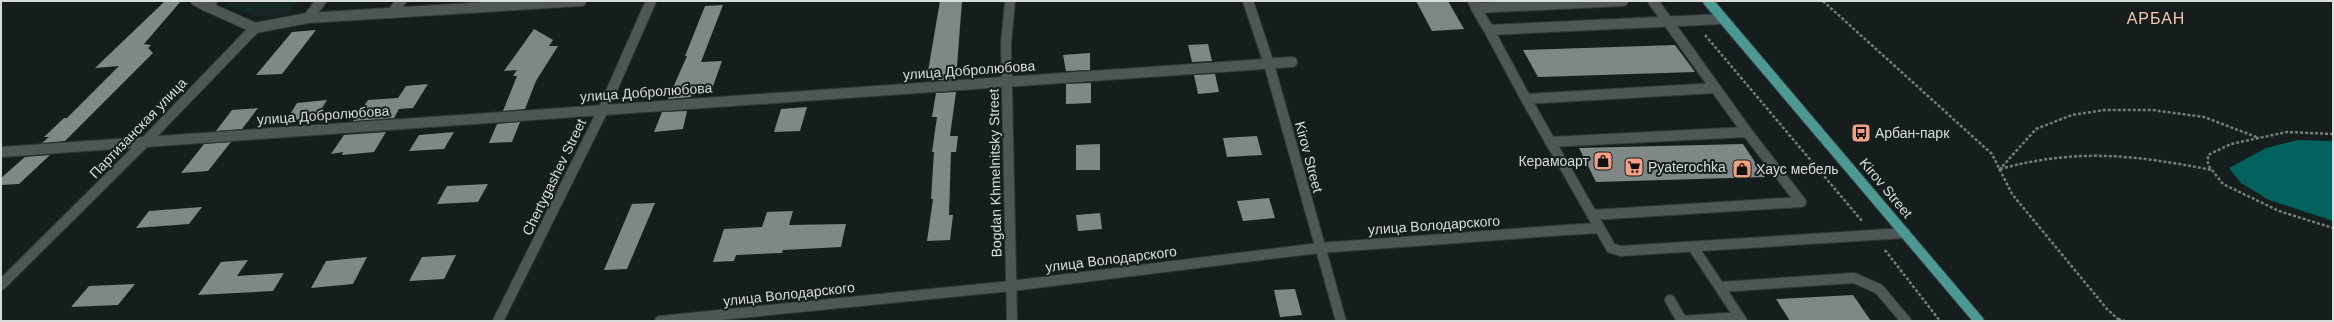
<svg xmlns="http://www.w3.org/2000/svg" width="2334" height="322" font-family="Arial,sans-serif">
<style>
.built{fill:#172725}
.water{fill:#01615d}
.building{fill:#7f8887}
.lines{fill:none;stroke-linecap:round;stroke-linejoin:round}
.service-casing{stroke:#323736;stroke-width:12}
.minor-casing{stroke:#323736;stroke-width:12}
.primary-casing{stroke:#323736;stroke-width:12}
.path{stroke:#757c7b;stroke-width:2.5;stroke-dasharray:3 2;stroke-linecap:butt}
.service{stroke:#4e5756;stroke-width:10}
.minor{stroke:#4e5756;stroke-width:10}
.primary{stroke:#4c9994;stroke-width:10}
.labels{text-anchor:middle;stroke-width:4;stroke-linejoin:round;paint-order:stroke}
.street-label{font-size:14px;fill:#d8dddc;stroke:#161e1d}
.poi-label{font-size:14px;fill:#d8dddc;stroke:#161e1d;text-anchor:start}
.quarter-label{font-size:16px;letter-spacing:1px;fill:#f6c5b5;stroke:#161e1d}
</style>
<rect width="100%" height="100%" fill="#161e1d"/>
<path class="built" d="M227,1H296L288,15L256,16L228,7Z"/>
<path class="water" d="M2298,140L2333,141V221L2269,200L2241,183L2229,168L2266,148Z"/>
<path class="building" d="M165,1H181L144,44L151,45L148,48L153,53L65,141L42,143L49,137H44L64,118H67L119,66L95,68Z
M940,1H962L956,79L938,80V76L927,77Z
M1416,1H1448L1464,29L1432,31Z
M723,5L701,62L722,61L712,89H693L691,97L668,99L687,56H685L705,6Z
M534,29L553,40L549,46H558L536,81L525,109L503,111L517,76H513L517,70L504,71Z
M316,30L282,74L256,75L292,32Z
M1208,44L1212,61L1192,62L1188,45Z
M1675,45L1695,72L1538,77L1523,50Z
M1090,53V70L1066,71L1063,55Z
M1215,74L1219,92L1198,94L1194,75Z
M1091,83V103L1066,104V84Z
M428,84L413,108L399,109L394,118L353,121L368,100L398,98L406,86Z
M956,92L950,136H958L956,152H951L949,215H953L950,240L927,241L933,199H931L934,152H932L937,117H932L936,93Z
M327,100L316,118L286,121L297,103Z
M807,107L800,131L774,132L781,109Z
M258,108L242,129L216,131L232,110Z
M687,111L683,129L654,132L662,112Z
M520,122L512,142L489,143L497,124Z
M386,132L374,152L342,155L343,152L331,154L344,135Z
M454,132L444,149L409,151L419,135Z
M1257,136L1262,155L1227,157L1223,138Z
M231,142L208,171L181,173L204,144Z
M1100,144V170H1076V145Z
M1743,144L1765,177L1596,182L1579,148Z
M50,155L19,184L1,185V178L25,157Z
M488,184L478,202L437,204L447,186Z
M1269,198L1275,218L1243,221L1237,201Z
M655,203L627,269L604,270L632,204Z
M202,207L189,224L136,228L149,211Z
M793,211L789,225L846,224L841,247L783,250L782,253L736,255L734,261L713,262L724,229L762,227L767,212Z
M1100,213L1102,229L1078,231L1076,215Z
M456,255L444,279L409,281L422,257Z
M367,257L353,284L311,288L326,261Z
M248,260L237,276L284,273L273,291L198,295L221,262Z
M135,284L118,305L71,307L89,286Z
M1295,289L1302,315L1280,317L1274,290Z
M1853,295L1871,321H1790L1776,299Z"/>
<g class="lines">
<g class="service-casing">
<path id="service" d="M196,1L206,6L212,1
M1473,1L1476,8
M1623,1L1476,8L1489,30L1723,19
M1653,1L1747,132L1801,202
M392,13L401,1
M308,18L321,1
M255,28L308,18L581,1
M1489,30L1526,99
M1715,88L1526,99L1611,248L1621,251L1905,233
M1550,142L1747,132
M1592,215L1801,202
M1566,230L1599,228
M1693,247L1742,321
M1720,287L1854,278L1879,289L1906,321
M1670,300L1682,321L1739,317"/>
</g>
<g class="minor-casing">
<path id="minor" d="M1010,1L1006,44L1012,321
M1248,1L1269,64L1341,321
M1,152L1292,62
M1,285L145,142L255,28L206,6
M498,321L603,110L651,1
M660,321L1011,286L1319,248L1566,230"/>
</g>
<g class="primary-casing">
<path id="primary" d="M1708,1L1979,321"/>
</g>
<path class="path" d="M1823,1L1992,154L2012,194L2107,309L2120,321
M1705,35L1862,221
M2333,134L2287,132L2231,144L2208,155V165L2223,184L2279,211L2333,228
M2000,169C2077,148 2135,155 2212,170
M1999,170L2036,129L2072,115L2105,110H2152L2204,117L2259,138
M1885,250L1940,321
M2118,319L2125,321"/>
<use href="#service" class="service"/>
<use href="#minor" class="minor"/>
<use href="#primary" class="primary"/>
</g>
<defs>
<g id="bus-square" transform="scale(1)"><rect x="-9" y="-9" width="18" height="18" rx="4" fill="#f39f83" stroke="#161e1d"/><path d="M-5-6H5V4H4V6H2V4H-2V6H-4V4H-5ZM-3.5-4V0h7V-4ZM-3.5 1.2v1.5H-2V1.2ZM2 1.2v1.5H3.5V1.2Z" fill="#111"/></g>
<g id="shop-square" transform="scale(1)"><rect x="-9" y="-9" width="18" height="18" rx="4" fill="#f39f83" stroke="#161e1d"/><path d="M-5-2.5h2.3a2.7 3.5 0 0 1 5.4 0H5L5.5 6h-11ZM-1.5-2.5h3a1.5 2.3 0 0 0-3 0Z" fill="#111"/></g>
<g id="supermarket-square" transform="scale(1)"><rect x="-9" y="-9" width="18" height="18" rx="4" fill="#f39f83" stroke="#161e1d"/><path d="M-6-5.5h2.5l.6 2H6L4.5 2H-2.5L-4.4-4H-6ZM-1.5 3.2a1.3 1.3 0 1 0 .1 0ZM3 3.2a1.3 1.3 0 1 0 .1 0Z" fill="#111"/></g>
</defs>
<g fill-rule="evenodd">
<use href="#bus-square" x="1861" y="133"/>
<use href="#shop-square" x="1603" y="161"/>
<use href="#supermarket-square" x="1634" y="167"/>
<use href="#shop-square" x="1742" y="169"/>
</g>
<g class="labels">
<g class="street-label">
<text transform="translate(969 70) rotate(-4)" y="5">улица Добролюбова</text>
<text transform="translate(646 92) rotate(-4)" y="5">улица Добролюбова</text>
<text transform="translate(323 115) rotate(-4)" y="5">улица Добролюбова</text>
<text transform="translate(138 128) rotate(-46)" y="5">Партизанская улица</text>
<text transform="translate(1309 157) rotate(75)" y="5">Kirov Street</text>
<text transform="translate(995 173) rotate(-91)" y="5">Bogdan Khmelnitsky Street</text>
<text transform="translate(554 177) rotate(-64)" y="5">Chertygashev Street</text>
<text transform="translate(1886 188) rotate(50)" y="5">Kirov Street</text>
<text transform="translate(1434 225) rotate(-4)" y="5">улица Володарского</text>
<text transform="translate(1111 259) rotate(-7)" y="5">улица Володарского</text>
<text transform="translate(789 294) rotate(-6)" y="5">улица Володарского</text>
</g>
<g class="poi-label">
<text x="1875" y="138">Арбан-парк</text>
<text x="1589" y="166" text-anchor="end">Керамоарт</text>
<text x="1648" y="172">Pyaterochka</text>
<text x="1756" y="174">Хаус мебель</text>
</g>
<g class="quarter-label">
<text x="2156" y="24">АРБАН</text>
</g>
</g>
<rect width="2334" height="322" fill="none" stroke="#d8dddc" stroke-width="4"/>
</svg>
